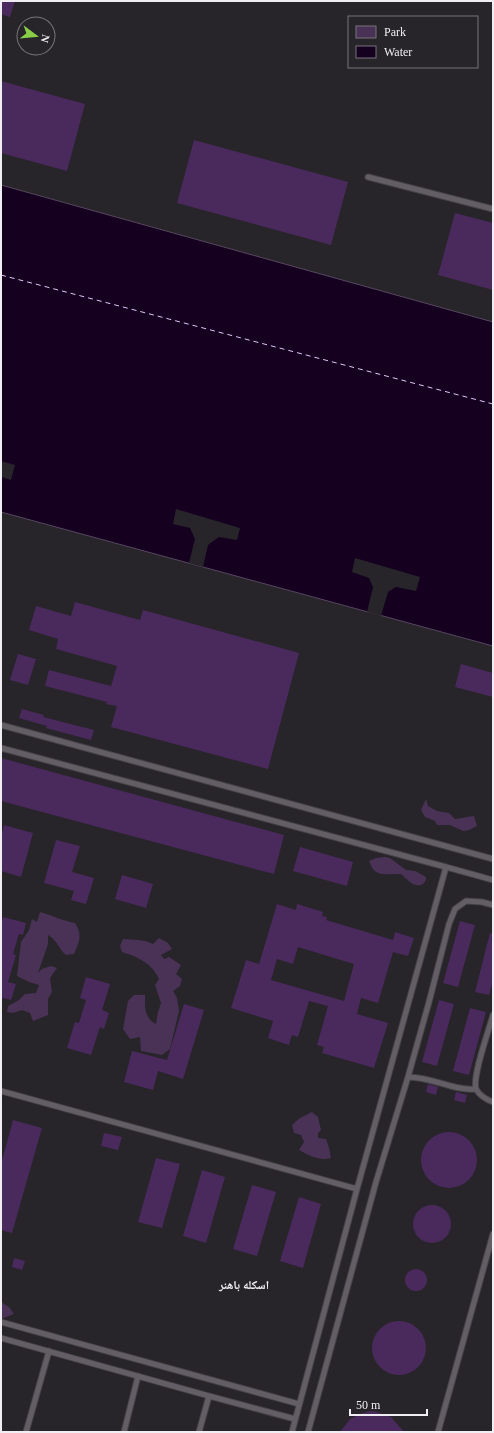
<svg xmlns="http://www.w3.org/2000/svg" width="494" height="1433" font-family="'Times New Roman','Noto Naskh Arabic',serif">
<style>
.green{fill:#493256}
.water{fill:#150020;stroke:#57475f}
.pier{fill:#27242a}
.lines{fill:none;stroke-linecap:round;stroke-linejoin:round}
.ferry{stroke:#e4c6f7;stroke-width:1;stroke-dasharray:5 4;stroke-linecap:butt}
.building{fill:#4a2a5c;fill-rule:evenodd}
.service-casing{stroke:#464348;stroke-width:7}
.service{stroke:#635e66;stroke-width:5}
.labels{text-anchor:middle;stroke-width:4;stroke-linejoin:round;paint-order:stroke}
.neighbourhood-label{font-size:12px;font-weight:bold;fill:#f0eef2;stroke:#27242a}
</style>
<rect width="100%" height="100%" fill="#27242a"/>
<path class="green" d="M426,799L428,806L437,811L449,813L455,819L474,816L477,826L469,830L463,831L450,825H437L435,821L425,817L421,810Z
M385,857L390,858L406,870L415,871L426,877C426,881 425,883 421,885C413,887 407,879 401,874C386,873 375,879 369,861L376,858Z
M40,912C52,915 63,921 75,923C83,935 79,942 74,954L66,955C58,948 58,941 48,935V944L38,973L42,969L51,966L57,968L50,978L52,992L48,999V1015L33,1021L30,1013L22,1010L13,1013L7,1012L8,1006L19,1000L25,994L36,993L39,985L29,982L17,976L21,942L29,930L32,919L37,922Z
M159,938L168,943L172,949L161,955L164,959L169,957L181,965L176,974L182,979L180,986L173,991L177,998L179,1011L170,1049L162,1055L141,1051L140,1037L130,1039L123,1029L128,1001L134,995H145C145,1007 144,1018 156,1024L158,1012L161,1003L155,985L159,979C152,963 138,957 122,952L120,946L123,939C134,940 144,939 153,944Z
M312,1112L318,1117L321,1130L318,1133V1138L326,1139L329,1148L331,1158C319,1161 310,1156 299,1150L304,1142L301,1135L294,1133L292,1125L300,1118Z
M1,1302L9,1307L14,1314L1,1319Z"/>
<path class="water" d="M1,185L493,322V646L1,512Z"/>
<path class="pier" d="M1,461L15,465L11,480L1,477Z
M176,509L240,528L237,540L219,537L208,545L203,567L189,563L195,539L190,528L173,524Z
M355,558L420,577L416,591L396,587L388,592L381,616L367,612L373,587L369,578L352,572Z"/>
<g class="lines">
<path class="ferry" d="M1,275L493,404"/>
</g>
<path class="building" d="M1,1H15L10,17L1,14Z
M1,81L85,104L67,171L1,153Z
M194,140L348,182L331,245L177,203Z
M455,213L493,223V290L438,275Z
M75,602L140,620L143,610L299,653L268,769L111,727L117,706L106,704L107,702L45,686L49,670L111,686L117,666L56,649L58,639L29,630L36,606L71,616Z
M18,654L36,659L28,685L10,680Z
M461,664L493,673V697L455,687Z
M22,709L44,715L43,717L94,730L91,740L46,728L47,726L19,718Z
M1,758L284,835L274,874L1,801Z
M4,825L33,833L21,877L1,871V837Z
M56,840L80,846L72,872L94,878L86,904L71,900L74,891L44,883Z
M300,847L353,862L347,886L293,871Z
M122,875L153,884L146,908L115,899Z
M277,904L296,910L297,904L323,912L322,916L327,917L326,920L393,940L395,932L414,938L408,956L393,952L378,1003L361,998L357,1014L388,1023L374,1068L322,1053L324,1047L317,1045L328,1006L309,1001L298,1037L292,1035L289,1045L268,1038L273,1021L231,1008L246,960L259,964ZM298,947L354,964L344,1001L271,980L277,959L293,964Z
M3,917L26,923L23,935L19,934L13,954L16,955L8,982L16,984L11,1000L3,998L1,999V925Z
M460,921L475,925L458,987L443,983Z
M490,933L493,934V981L489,995L475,992Z
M86,977L110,984L102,1010L109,1013L104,1029L100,1027L91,1055L67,1048L75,1022L79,1023L86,1000L80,998Z
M439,1000L454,1004L437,1066L422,1062Z
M184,1004L204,1010L183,1079L158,1071L153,1090L124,1082L132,1051L167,1060Z
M470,1008L486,1012L469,1075L453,1071Z
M428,1084L438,1087L436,1095L426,1092Z
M456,1092L467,1095L465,1103L454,1100Z
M13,1120L42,1128L12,1233L1,1230V1164Z
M421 1160a28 28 0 1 1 56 0a28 28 0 1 1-56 0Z
M104,1133L122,1137L118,1150L101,1146Z
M156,1158L180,1164L162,1228L138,1222Z
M202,1170L225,1177L206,1243L183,1236Z
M252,1185L276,1192L257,1256L233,1249Z
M299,1197L321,1204L303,1268L280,1261Z
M413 1224a19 19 0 1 1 38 0a19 19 0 1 1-38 0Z
M14,1258L25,1261L22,1270L12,1267Z
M405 1280a11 11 0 1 1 22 0a11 11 0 1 1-22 0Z
M372 1348a27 27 0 1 1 54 0a27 27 0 1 1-54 0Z
M370,1411L377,1412L391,1417L404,1432H340L350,1419L363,1413Z"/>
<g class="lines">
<g class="service-casing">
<path id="service" d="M368,177L493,209
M1,725L493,859
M1,748L446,867L357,1189L292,1432
M446,867L493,880
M493,1015C489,1030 472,1076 476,1089C479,1095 487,1100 493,1102
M408,1077C432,1077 453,1091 476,1089
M1,1091L357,1189
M1,1322L299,1404
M1,1338L209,1396L295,1419
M26,1432L49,1351
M124,1432L138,1376
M199,1432L209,1396
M308,1432L376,1182L408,1077L429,1002L449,924L455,909L466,901L482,902L493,905
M438,1432L493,1234"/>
</g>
<use href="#service" class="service"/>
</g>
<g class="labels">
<g class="neighbourhood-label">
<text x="244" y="1289">اسکله باهنر</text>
</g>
</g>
<rect width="494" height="1433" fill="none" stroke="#f0eef2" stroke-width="4"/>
<rect x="348" y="16" width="130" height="52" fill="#27242a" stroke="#77757a"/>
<rect x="356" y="26" width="20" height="12" fill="#493256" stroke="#77757a"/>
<text x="384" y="36" font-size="12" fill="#f0eef2">Park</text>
<rect x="356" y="46" width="20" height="12" fill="#150020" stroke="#77757a"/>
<text x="384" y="56" font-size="12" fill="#f0eef2">Water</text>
<g transform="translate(36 36) rotate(106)"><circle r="19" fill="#27242a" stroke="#77757a"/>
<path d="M0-3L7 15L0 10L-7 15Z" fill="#8ace47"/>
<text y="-6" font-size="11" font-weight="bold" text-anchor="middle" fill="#f0eef2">N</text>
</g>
<path d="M350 1409v6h77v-6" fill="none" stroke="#f0eef2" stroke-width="2"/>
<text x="356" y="1409" font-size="12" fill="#f0eef2" stroke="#27242a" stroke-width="3" paint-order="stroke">50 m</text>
</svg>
